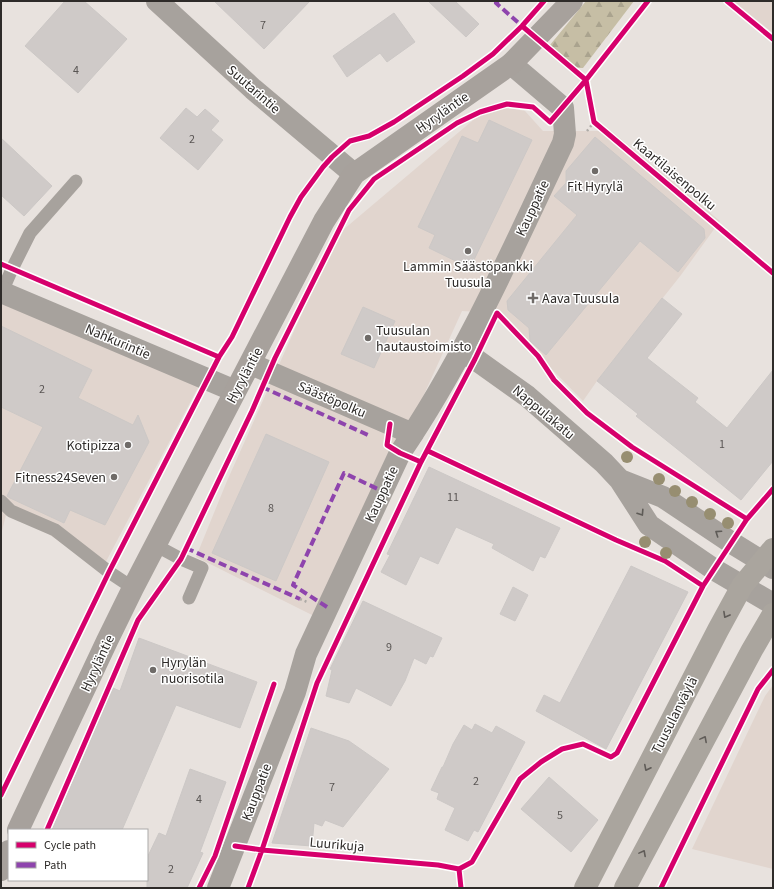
<svg xmlns="http://www.w3.org/2000/svg" width="774" height="889" font-family="'Source Sans 3',sans-serif">
<style>
.built{fill:#e1d5ce}
.forest{fill:url(#forest-firs)}
.building{fill:#cfcac8;stroke:#ccc8c6}
.lines{fill:none;stroke-linecap:round;stroke-linejoin:round}
.path{stroke:#aeaaa6;stroke-width:2.5;stroke-dasharray:2 3;stroke-linecap:butt}
.lane{stroke:#a7a29d;stroke-width:13}
.street{stroke:#a7a29d;stroke-width:22}
.secondary{stroke:#a7a19c;stroke-width:22}
.primary{stroke:#aaa59e;stroke-width:22}
.quiet{stroke:#8e44ad;stroke-width:4;stroke-dasharray:8 4;stroke-linecap:butt}
.cycleway-casing{stroke:#fff;stroke-width:8}
.cycleway{stroke:#d6006c;stroke-width:5}
.tree{fill:#978e71}
.oneway{stroke:#5e5b57}
.oneway2{stroke:#605c58}
.poi-dot{fill:#6f6b68;stroke:#fff;stroke-width:1.5}
.labels{text-anchor:middle;stroke-width:3;stroke-linejoin:round;paint-order:stroke}
.number-label{font-size:12px;fill:#595553}
.street-label{font-size:14px;fill:#2e2b29;stroke:#fff}
.poi-label{font-size:14px;fill:#2e2b29;stroke:#fff;text-anchor:start}
</style>
<defs>
<pattern id="forest-firs" width="22" height="20" patternUnits="userSpaceOnUse"><rect width="22" height="20" fill="#c6bea5"/><path d="M5 1l3.5 6h-7zM16 11l3.5 6h-7z" fill="#aaa38e"/></pattern>
</defs>
<rect width="100%" height="100%" fill="#e8e2de"/>
<path class="built" d="M733,1H773V33Z
M491,105L525,111L543,131H611L720,221L681,275L597,381L583,401L497,313L462,311L411,423L389,451L314,616L196,557L227,481L337,235Z
M1,295L202,380L101,571L46,532L6,515L1,535Z
M773,685V869L692,849L765,696Z"/>
<path class="forest" d="M586,1H634L583,68H576L550,45Z"/>
<path class="building" d="M65,1H84L127,39L78,93L25,46Z
M214,1H310L264,49Z
M428,1H455L479,24L466,37Z
M394,13L415,42L387,62L380,53L347,77L333,56Z
M186,108L197,117L205,109L219,121L211,130L223,140L198,170L160,138Z
M489,120L532,140L470,268L429,248L435,235L418,227L462,136L478,143Z
M595,137L704,229L705,238L678,272L640,241L546,355L530,341L529,328L508,310L507,301L577,215L554,196L566,183V171Z
M1,138L52,186L24,216L1,195Z
M662,298L682,314L647,358L698,398L695,402L727,428L773,370V461L741,500L636,416L638,414L597,381Z
M363,307L395,321L374,368L341,354Z
M1,326L92,370L78,398L133,425L138,415L149,442L105,525L70,510L64,523L10,498L7,496L43,427L1,407Z
M266,434L329,462L276,581L212,553Z
M429,467L560,528L545,558L540,556L533,571L492,548L494,544L456,527L438,564L420,556L406,585L381,572L390,555L387,554Z
M631,566L688,592L606,749L536,711L544,695L560,703Z
M513,587L528,595L515,621L500,614Z
M363,601L442,638L433,657L430,656L426,664L414,658L405,681L391,706L356,688L349,703L326,696L332,670L330,669Z
M139,638L257,682L240,728L176,705L122,830H52L113,688L120,691Z
M475,724L492,733L496,726L525,742L478,832L474,830L468,841L445,830L455,808L437,799L439,793L431,790L442,767H443L453,744L464,725L472,730Z
M311,728L349,741L389,769L343,827L325,820L322,826L314,823L312,846L272,843Z
M190,769L226,782L200,852L203,853L187,888H147V858L159,833L166,836Z
M549,777L598,820L571,852L521,809Z"/>
<g class="lines">
<path class="path" d="M587,131L594,122
M300,599L307,602"/>
<path class="lane" d="M2,292L12,269L30,233L76,181
M1,501L11,511L55,530L109,572L133,588
M155,545L181,559L202,568L189,598"/>
<path class="street" d="M157,1L253,89L354,174
M1,292L235,391
M462,353L475,359L527,396L604,463L620,480L649,525L715,570L773,604
M251,364L413,434
M620,480L663,497L732,543L773,568
M218,888L295,692L306,654L400,453C466,356 513,248 563,143L565,134L563,108L511,64"/>
<path class="secondary" d="M18,830L107,641L133,588L324,221L354,174L511,64L572,1
M1,870L9,851"/>
<path class="primary" d="M585,888L718,630L742,586L773,549
M625,888L752,650L773,614"/>
<path class="quiet" d="M498,1L496,3L522,26
M262,387L368,435
M186,548L300,599
M327,607L293,585L344,473L382,491"/>
<g class="cycleway-casing">
<path id="cycleway" d="M727,1L773,39
M522,26L586,80L594,122L773,273
M1,264L219,357
M390,424L387,445L400,453L421,462
M428,451L616,540L665,561L703,586
M1,795L109,572L219,357L232,337L290,217L301,197L323,167L332,157L350,141L369,136L394,122L463,76L493,54L522,26L544,1
M47,830L138,620L181,559L252,411L275,358L349,210L374,179L457,123L480,112L507,104L533,107L550,122L586,80L648,1
M235,846L262,850L438,865L459,869L461,888
M459,869L472,862L520,779L541,762L562,749L583,744L611,757L617,753L703,586L747,519L773,489
M199,888L215,856L274,684
M248,888L262,850L317,683L421,462L475,359L497,313L538,356L554,380L587,413L632,447L747,519
M661,888L758,689L773,670"/>
</g>
<use href="#cycleway" class="cycleway"/>
</g>
<g class="tree">
<circle cx="627" cy="457" r="6"/>
<circle cx="659" cy="479" r="6"/>
<circle cx="675" cy="491" r="6"/>
<circle cx="692" cy="502" r="6"/>
<circle cx="710" cy="514" r="6"/>
<circle cx="728" cy="523" r="6"/>
<circle cx="645" cy="542" r="6"/>
<circle cx="666" cy="553" r="6"/>
</g>
<defs><path id="oneway-chevron" d="M-2-3.5L2.5 0L-2 3.5" fill="none" stroke-width="1.6" stroke-linecap="round" stroke-linejoin="round"/></defs>
<g class="oneway">
<use href="#oneway-chevron" transform="translate(641 513) rotate(57)"/>
<use href="#oneway-chevron" transform="translate(718 533) rotate(-146)"/>
</g>
<g class="oneway2">
<use href="#oneway-chevron" transform="translate(726 615) rotate(119)"/>
<use href="#oneway-chevron" transform="translate(704 739) rotate(-62)"/>
<use href="#oneway-chevron" transform="translate(647 768) rotate(117)"/>
<use href="#oneway-chevron" transform="translate(643 853) rotate(-62)"/>
</g>
<g class="poi-dot">
<circle cx="595" cy="171" r="4"/>
<circle cx="468" cy="251" r="4"/>
<path d="M531 292h4v4h4v4h-4v4h-4v-4h-4v-4h4z"/>
<circle cx="368" cy="338" r="4"/>
<circle cx="128" cy="445" r="4"/>
<circle cx="114" cy="477" r="4"/>
<circle cx="153" cy="670" r="4"/>
</g>
<g class="labels">
<g class="number-label">
<text x="263" y="29">7</text>
<text x="76" y="74">4</text>
<text x="192" y="143">2</text>
<text x="42" y="393">2</text>
<text x="722" y="448">1</text>
<text x="453" y="501">11</text>
<text x="271" y="512">8</text>
<text x="389" y="651">9</text>
<text x="476" y="785">2</text>
<text x="332" y="791">7</text>
<text x="199" y="803">4</text>
<text x="560" y="819">5</text>
<text x="171" y="873">2</text>
</g>
<g class="street-label">
<text transform="translate(254 89) rotate(41)" y="5">Suutarintie</text>
<text transform="translate(442 112) rotate(-35)" y="5">Hyryläntie</text>
<text transform="translate(675 174) rotate(40)" y="5">Kaartilaisenpolku</text>
<text transform="translate(532 208) rotate(-65)" y="5">Kauppatie</text>
<text transform="translate(118 341) rotate(23)" y="5">Nahkurintie</text>
<text transform="translate(244 375) rotate(-62)" y="5">Hyryläntie</text>
<text transform="translate(332 399) rotate(23)" y="5">Säästöpolku</text>
<text transform="translate(544 412) rotate(40)" y="5">Nappulakatu</text>
<text transform="translate(381 494) rotate(-65)" y="5">Kauppatie</text>
<text transform="translate(97 663) rotate(-65)" y="5">Hyryläntie</text>
<text transform="translate(674 715) rotate(-63)" y="5">Tuusulanväylä</text>
<text transform="translate(256 792) rotate(-69)" y="5">Kauppatie</text>
<text transform="translate(337 844) rotate(5)" y="5">Luurikuja</text>
</g>
<g class="poi-label">
<text x="595" y="191" text-anchor="middle">Fit Hyrylä</text>
<text x="468" y="271" text-anchor="middle">Lammin Säästöpankki<tspan x="468" dy="16">Tuusula</tspan></text>
<text x="542" y="303">Aava Tuusula</text>
<text x="376" y="335">Tuusulan<tspan x="376" dy="16">hautaustoimisto</tspan></text>
<text x="120" y="450" text-anchor="end">Kotipizza</text>
<text x="106" y="482" text-anchor="end">Fitness24Seven</text>
<text x="161" y="667">Hyrylän<tspan x="161" dy="16">nuorisotila</tspan></text>
</g>
</g>
<rect width="774" height="889" fill="none" stroke="#2e2b29" stroke-width="4"/>
<rect x="8" y="829" width="140" height="52" fill="#ffffff" stroke="#abaaa9"/>
<rect x="16" y="842" width="20" height="6" fill="#d6006c" stroke="#abaaa9"/>
<text x="44" y="849" font-size="12" fill="#2e2b29">Cycle path</text>
<rect x="16" y="862" width="20" height="6" fill="#8e44ad" stroke="#abaaa9"/>
<text x="44" y="869" font-size="12" fill="#2e2b29">Path</text>
</svg>
